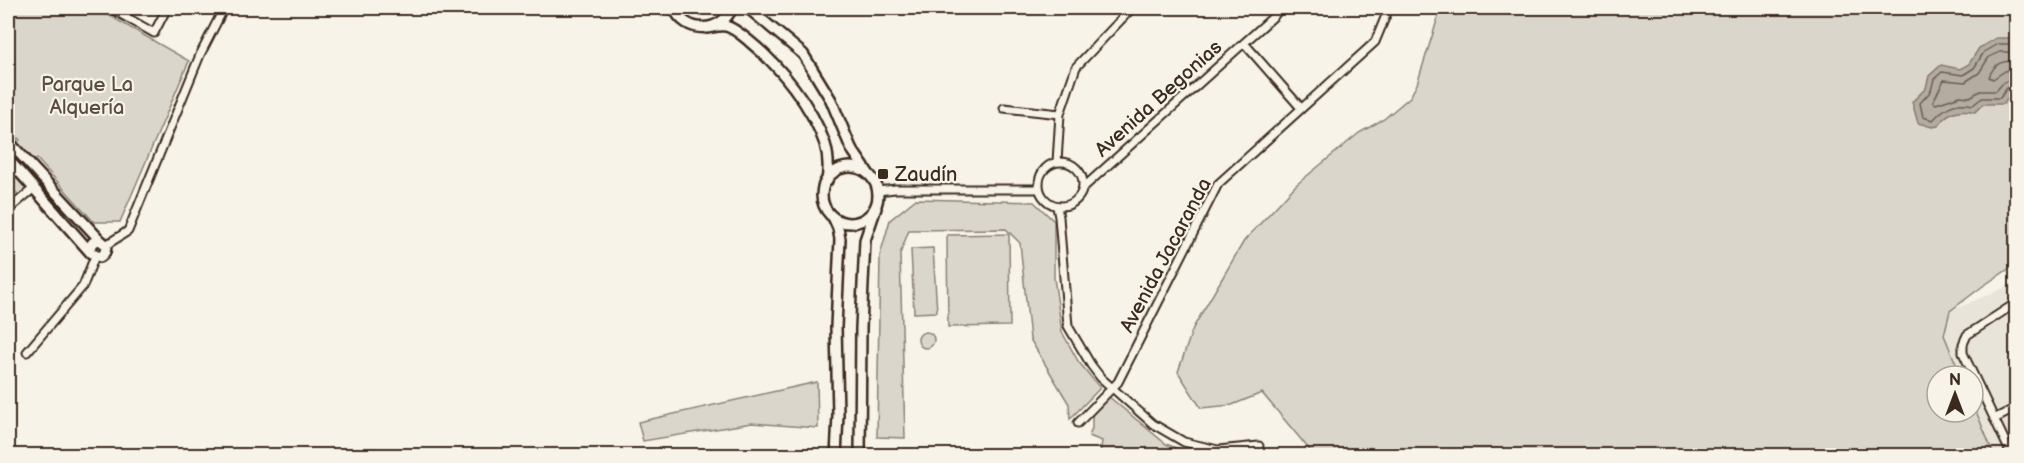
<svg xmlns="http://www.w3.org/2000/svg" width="2024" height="463" font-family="'Balsamiq Sans',sans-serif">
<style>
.built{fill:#e9e4d9}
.green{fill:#dbd6cb;stroke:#8b8074;stroke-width:1.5}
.water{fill:#b4aca0;stroke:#84786c;stroke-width:1.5}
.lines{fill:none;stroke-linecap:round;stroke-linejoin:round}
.shore{stroke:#6b5e52;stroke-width:1.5}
.street-casing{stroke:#3b2a1e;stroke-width:11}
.secondary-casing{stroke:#3b2a1e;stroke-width:14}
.street{stroke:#f7f3e8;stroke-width:7}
.secondary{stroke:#f7f3e8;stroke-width:9}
.poi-dot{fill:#3b2a1e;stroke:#f7f3e8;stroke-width:2}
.labels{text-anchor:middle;stroke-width:4.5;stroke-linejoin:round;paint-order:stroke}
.park-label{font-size:20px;fill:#5b4c41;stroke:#f7f3e8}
.street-label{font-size:20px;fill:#3b2a1e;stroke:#f7f3e8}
.poi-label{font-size:20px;fill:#3b2a1e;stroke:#f7f3e8;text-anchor:start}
</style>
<rect width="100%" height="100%" fill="#f7f3e8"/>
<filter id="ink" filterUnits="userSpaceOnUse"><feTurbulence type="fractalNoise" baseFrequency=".0167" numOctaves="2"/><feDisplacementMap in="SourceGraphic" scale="12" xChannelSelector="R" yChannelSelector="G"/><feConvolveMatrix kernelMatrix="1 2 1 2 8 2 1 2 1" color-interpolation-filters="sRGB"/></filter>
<g filter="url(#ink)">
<path class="built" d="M2016,280V455H1994L1973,404V376H1961L1944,335L1950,311L2004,288Z"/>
<path class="green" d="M8,8H96L189,61L120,222H94L37,159L35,161L16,143L20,140L18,138L16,140L8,131Z
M1441,8H2016V264L1983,286L1950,311L1944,335L1961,376H1937V412H1973V404L1994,455H1314L1262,393L1232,405L1201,408L1178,372L1193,328L1244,241L1296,185L1359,133L1384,119L1410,97L1417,84Z
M8,163L27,189L19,195L11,188L14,182L8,174Z
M916,199L1034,202L1054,221V278L1062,332L1078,361L1100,388L1070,419L1069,404L1030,339L1020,243L1006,229L909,230L900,254L905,438L877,437L880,255L890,220Z
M1009,234L1010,326L948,327L947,235Z
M933,248L937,312L914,313L911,249Z
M918 340a8 8 0 1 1 16 0a8 8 0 1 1-16 0Z
M817,382L818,428L752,423L643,441L638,422Z
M1108,396L1166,444L1194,455H1100L1102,441L1089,436L1092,428V414Z"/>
<path class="water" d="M1996,38H2016V90L2011,93L2004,104H1983L1975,112C1958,108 1947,112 1938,126L1932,127L1918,123L1912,102L1926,88L1929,76L1941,65L1960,69L1969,64L1979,48Z"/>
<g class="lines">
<path class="shore" d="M2016,44H1998L1984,52L1974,68L1963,75L1942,72L1934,79L1931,91L1920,103L1923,117L1933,120C1945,107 1955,101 1973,105L1982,98H2000L2007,88L2016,85
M2016,52H2000L1989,57L1979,73L1965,82L1944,80L1933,102L1936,104L1960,96L1970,97L1980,91H1996L2004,82L2016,78
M2016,61C2002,61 1995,62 1989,77L1993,79L2005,71L2016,69"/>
<g class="street-casing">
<path id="street" d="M110,8L154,33L167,8
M1244,43L1301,108
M1004,108L1060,114
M1039 184a22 22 0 1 1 44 0a22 22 0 1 1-44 0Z
M1057,162L1060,114L1076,67L1132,8
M1084,187L1274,16L1280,8
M878,191L895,189H1039
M1057,207L1059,217L1068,326L1091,365L1101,378L1153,424L1184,442L1218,450L1259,446
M8,210L34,188
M106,245L128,231L200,55L224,8
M27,352L83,286L95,256
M1994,419L2016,408
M1078,423L1118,382L1218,184L1375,42L1389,8
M2012,456L1963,353V344L1967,335L2016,303"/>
</g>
<g class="secondary-casing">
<path id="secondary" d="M674,8C685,34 721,34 732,8
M748,8L803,54L831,100L851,148L868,173
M707,28C713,27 720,25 726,26C734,28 743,36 749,41C780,66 812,106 825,144C829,157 829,168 827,181
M8,141L100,240
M8,159L91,253L100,257C105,254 106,251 106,245L100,240C93,241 91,243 90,249
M822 195a28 28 0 1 1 56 0a28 28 0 1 1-56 0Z
M833,217L838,228L840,239L836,327L838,415L836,456
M860,456L861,328L865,240L876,208"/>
</g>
<use href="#street" class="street"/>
<use href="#secondary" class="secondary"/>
</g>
</g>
<rect class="poi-dot" x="877" y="168" width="12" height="12" rx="3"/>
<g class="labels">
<g class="park-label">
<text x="87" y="91">Parque La<tspan x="87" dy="23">Alquería</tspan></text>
</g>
<g class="street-label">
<text transform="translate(1158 98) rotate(-42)" y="7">Avenida Begonias</text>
<text transform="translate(1165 255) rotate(-62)" y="7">Avenida Jacaranda</text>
</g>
<g class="poi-label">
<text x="895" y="181">Zaudín</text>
</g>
</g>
<rect width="2024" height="463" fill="none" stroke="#f7f3e8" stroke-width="30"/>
<rect x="15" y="15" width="1994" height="433" fill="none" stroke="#3b2a1e" stroke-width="2" filter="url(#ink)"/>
<g transform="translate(1955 394)"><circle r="28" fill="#f7f3e8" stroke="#aca397" stroke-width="1.5"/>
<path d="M0-4.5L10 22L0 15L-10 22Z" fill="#3b2a1e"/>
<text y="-9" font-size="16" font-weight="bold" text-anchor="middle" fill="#3b2a1e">N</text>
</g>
</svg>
